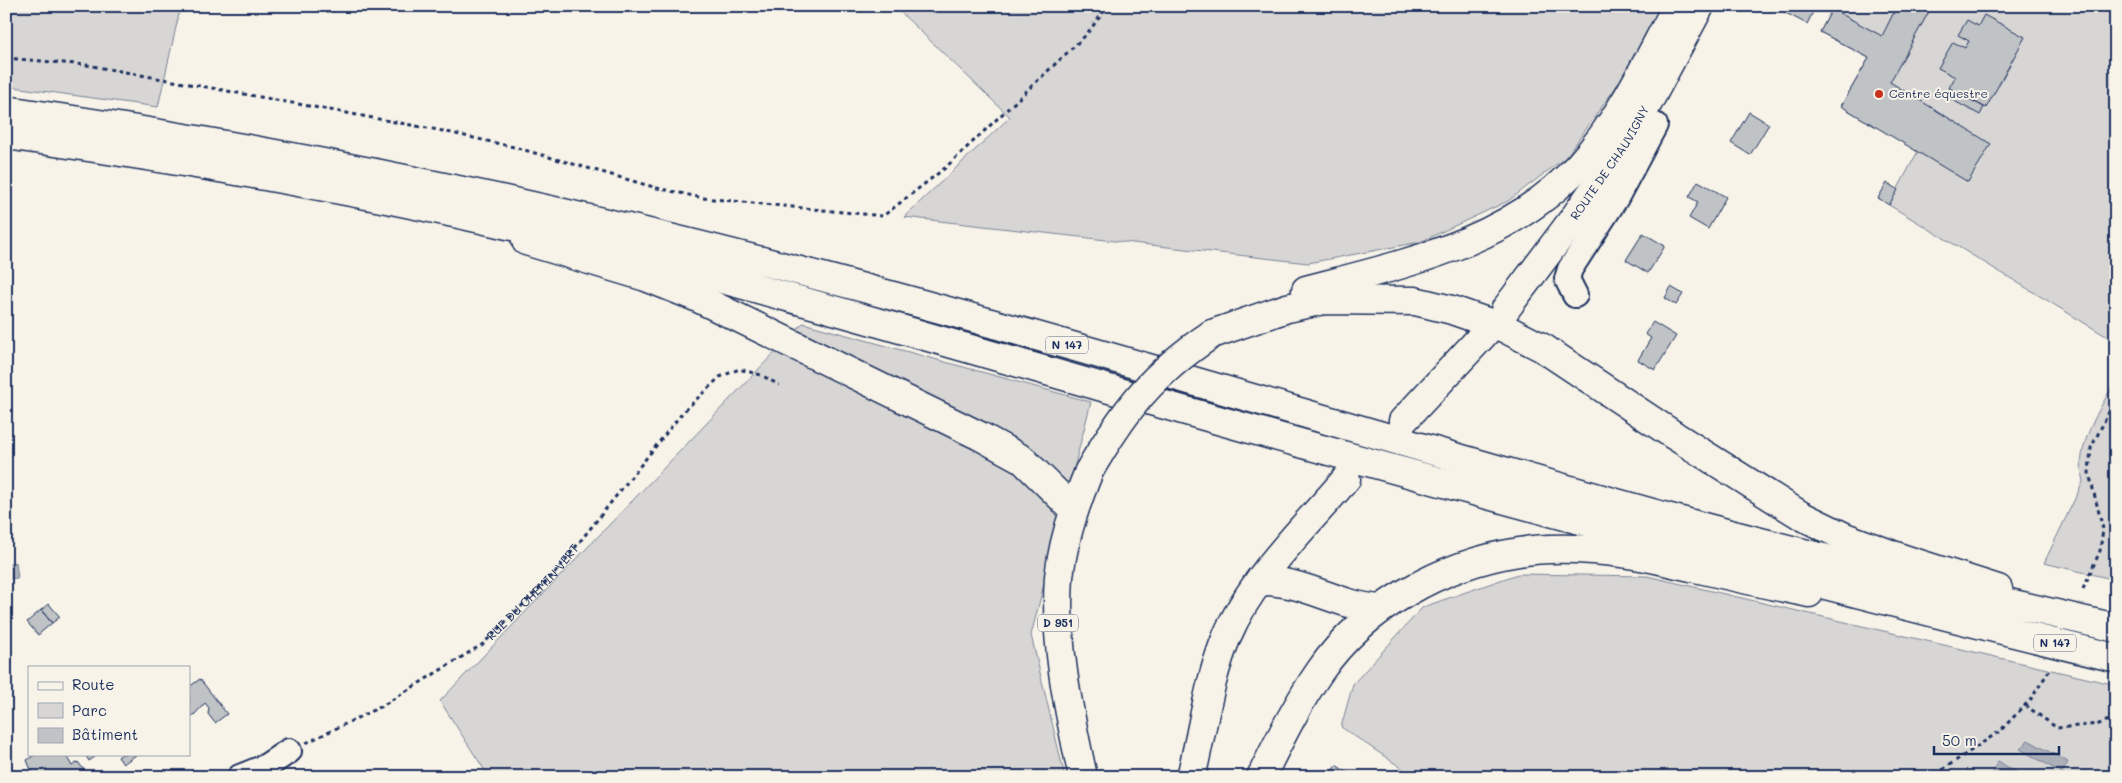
<svg xmlns="http://www.w3.org/2000/svg" width="2122" height="783" font-family="Mali,sans-serif">
<style>
.green{fill:#d7d6d4;stroke:#798299}
.water{fill:#acb0b9;stroke:#727c95}
.building{fill:#c0c3c5;stroke:#1b2f5e}
.lines{fill:none;stroke-linecap:round;stroke-linejoin:round}
.minor-casing{stroke:#1b2f5e;stroke-width:28}
.major-casing{stroke:#1b2f5e;stroke-width:31}
.highway-casing{stroke:#1b2f5e;stroke-width:31}
.path{stroke:#1b2f5e;stroke-width:3;stroke-dasharray:4 4;stroke-linecap:butt}
.minor{stroke:#f7f3e8;stroke-width:24}
.major{stroke:#f7f3e8;stroke-width:28}
.highway{stroke:#f7f3e8;stroke-width:28}
.major-bridge-casing{stroke:#1b2f5e;stroke-width:31;stroke-linecap:butt}
.major-bridge{stroke:#f7f3e8;stroke-width:28}
.poi-dot{fill:#c8321e;stroke:#f7f3e8;stroke-width:2}
.labels{text-anchor:middle;stroke-width:4;stroke-linejoin:round;paint-order:stroke}
.shield{fill:#f7f3e8;stroke:#5d6a87;stroke-width:1}
.shield-label{font-size:11px;font-weight:bold;fill:#1b2f5e}
.poi-label{font-size:12px;fill:#1b2f5e;stroke:#f7f3e8;text-anchor:start}
.street-label{font-size:12px;fill:#1b2f5e;stroke:#f7f3e8}
</style>
<rect width="100%" height="100%" fill="#f7f3e8"/>
<filter id="ink" filterUnits="userSpaceOnUse"><feTurbulence type="fractalNoise" baseFrequency=".02" numOctaves="2"/><feDisplacementMap in="SourceGraphic" scale="10" xChannelSelector="R" yChannelSelector="G"/><feConvolveMatrix kernelMatrix="1 2 1 2 8 2 1 2 1" color-interpolation-filters="sRGB"/></filter>
<g filter="url(#ink)">
<path class="green" d="M6,6H184L179,14L158,107L6,86Z
M894,6H1663L1628,70L1566,157L1508,201L1420,242L1308,263L904,217L1010,117Z
M1834,6H2116V342L1889,205L1918,151L1841,106L1869,58L1820,32Z
M803,323L1091,402L1031,635L1065,777H489L440,701Z
M2116,379V580L2044,563L2083,482C2074,446 2100,410 2116,379Z
M1518,574L1647,576L2116,685V777H1415L1341,727L1353,684L1423,607Z"/>
<path class="water" d="M16,562L18,578L6,579V564Z
M2028,740L2068,762L2062,773L2020,749Z
M1998,761L2024,777H1999L1992,772Z"/>
<path class="building" d="M1782,6H1816L1807,24L1780,10Z
M1897,6H1932L1890,82L1991,144L1968,182L1841,106L1869,58L1820,32L1832,9L1882,36Z
M1984,15L2025,37L1986,108L1949,88L1955,77L1938,68L1953,42L1965,48L1969,41L1958,35L1967,20L1978,26Z
M1951,89L1984,107L1980,115L1947,97Z
M1749,112L1769,124L1750,155L1731,143Z
M1698,181L1726,197L1708,229L1689,218L1698,202L1689,197Z
M1887,183L1898,190L1889,205L1878,198Z
M1643,233L1665,246L1648,273L1626,260Z
M1671,287L1683,294L1676,305L1665,298Z
M1653,322L1676,336L1655,370L1638,360L1651,338L1645,334Z
M49,604L60,617L52,623L41,610Z
M41,610L52,623L38,635L27,622Z
M200,679L227,714L215,723L208,714L209,708L205,703L194,715L189,716V687Z
M36,754H65L72,766L78,762L87,774L83,777H66L63,772L57,777H38L31,770L27,760Z
M85,754H99L89,761Z
M122,754H135L136,755L123,764L118,757Z
M1336,765L1352,776V777H1328Z"/>
<g class="lines">
<g class="minor-casing">
<path id="minor" d="M1575,295L1567,279L1570,269L1616,198L1655,125
M240,777L265,767L289,751"/>
</g>
<g class="major-casing">
<g id="major">
<path d="M526,241L646,277L696,297L980,436L1022,459L1074,510"/>
<path d="M1306,290C1403,264 1510,243 1580,164C1620,120 1649,58 1677,6"/>
<path id="s2" d="M1505,310L1574,218L1627,142L1700,6"/>
<path d="M1212,334L1287,308L1324,300L1415,301L1452,310L1504,328L1543,348L1675,436L1802,516L1845,537L1904,559L1998,589"/>
<path d="M1403,421L1485,333"/>
<path d="M1259,581C1302,579 1337,606 1380,609"/>
<path d="M1083,777C1069,711 1054,645 1059,577C1063,540 1075,505 1089,471"/>
<path d="M1191,777C1203,729 1208,682 1227,636C1252,577 1305,527 1346,479"/>
<path d="M1261,777C1279,741 1297,704 1320,671C1364,607 1442,564 1519,552C1554,546 1592,549 1628,554C1649,556 1670,563 1691,567C1730,576 1769,585 1809,593"/>
</g>
</g>
<g class="highway-casing">
<path id="highway" d="M6,110C266,147 523,199 777,265C1080,344 1379,438 1681,521C1825,560 1970,594 2116,628
M6,135C190,161 373,192 554,236C777,290 997,358 1218,420C1516,504 1815,585 2116,658"/>
</g>
<g class="path">
<path d="M6,58L87,65L438,130L514,147L657,188L703,198L883,216L945,168L1086,35L1108,6"/>
<path d="M2083,589L2100,551L2103,529L2089,473L2091,448L2116,398"/>
<path d="M2025,705L2057,728L2099,724L2116,717"/>
<path id="s1" d="M306,743L382,706L483,644L554,574L683,412L720,377L739,369L761,375L779,385"/>
<path d="M1939,777L1942,770L2000,731L2031,699L2049,671"/>
</g>
<use href="#minor" class="minor"/>
<use href="#major" class="major"/>
<use href="#highway" class="highway"/>
<g class="major-bridge-casing">
<path id="major-bridge" d="M1089,471C1125,409 1152,374 1212,334"/>
</g>
<use href="#major-bridge" class="major-bridge"/>
</g>
</g>
<circle class="poi-dot" cx="1879" cy="94" r="5"/>
<g class="labels">
<g class="shield">
<rect x="1046" y="336.5" width="42" height="17" rx="4"/>
<rect x="1038" y="614.5" width="40" height="17" rx="4"/>
<rect x="2034" y="634.5" width="42" height="17" rx="4"/>
</g>
<g class="shield-label">
<text x="1067" y="349">N 147</text>
<text x="1058" y="627">D 951</text>
<text x="2055" y="647">N 147</text>
</g>
<g class="poi-label">
<text x="1889" y="98">Centre équestre</text>
</g>
<g class="street-label">
<text dy="4" stroke="none"><textPath href="#s2" startOffset="181">ROUTE DE CHAUVIGNY</textPath></text>
<text dy="4" stroke="none"><textPath href="#s1" startOffset="275">RUE DU CHEMIN VERT</textPath></text>
</g>
</g>
<rect width="2122" height="783" fill="none" stroke="#f7f3e8" stroke-width="25"/>
<rect x="12" y="12" width="2097" height="758" fill="none" stroke="#1b2f5e" stroke-width="2" filter="url(#ink)"/>
<rect x="28" y="666" width="162" height="90" fill="#f7f3e8" stroke="#9fa5b1"/>
<rect x="38" y="682" width="25" height="8" fill="#f7f3e8" stroke="#9fa5b1"/>
<text x="72" y="690" font-size="15" fill="#1b2f5e">Route</text>
<rect x="38" y="703" width="25" height="15" fill="#d7d6d4" stroke="#9fa5b1"/>
<text x="72" y="716" font-size="15" fill="#1b2f5e">Parc</text>
<rect x="38" y="728" width="25" height="15" fill="#c0c3c5" stroke="#9fa5b1"/>
<text x="72" y="740" font-size="15" fill="#1b2f5e">Bâtiment</text>
<path d="M1934 746v8h125v-8" fill="none" stroke="#1b2f5e" stroke-width="2.5"/>
<text x="1942" y="746" font-size="15" fill="#1b2f5e" stroke="#f7f3e8" stroke-width="4" paint-order="stroke">50 m</text>
</svg>
